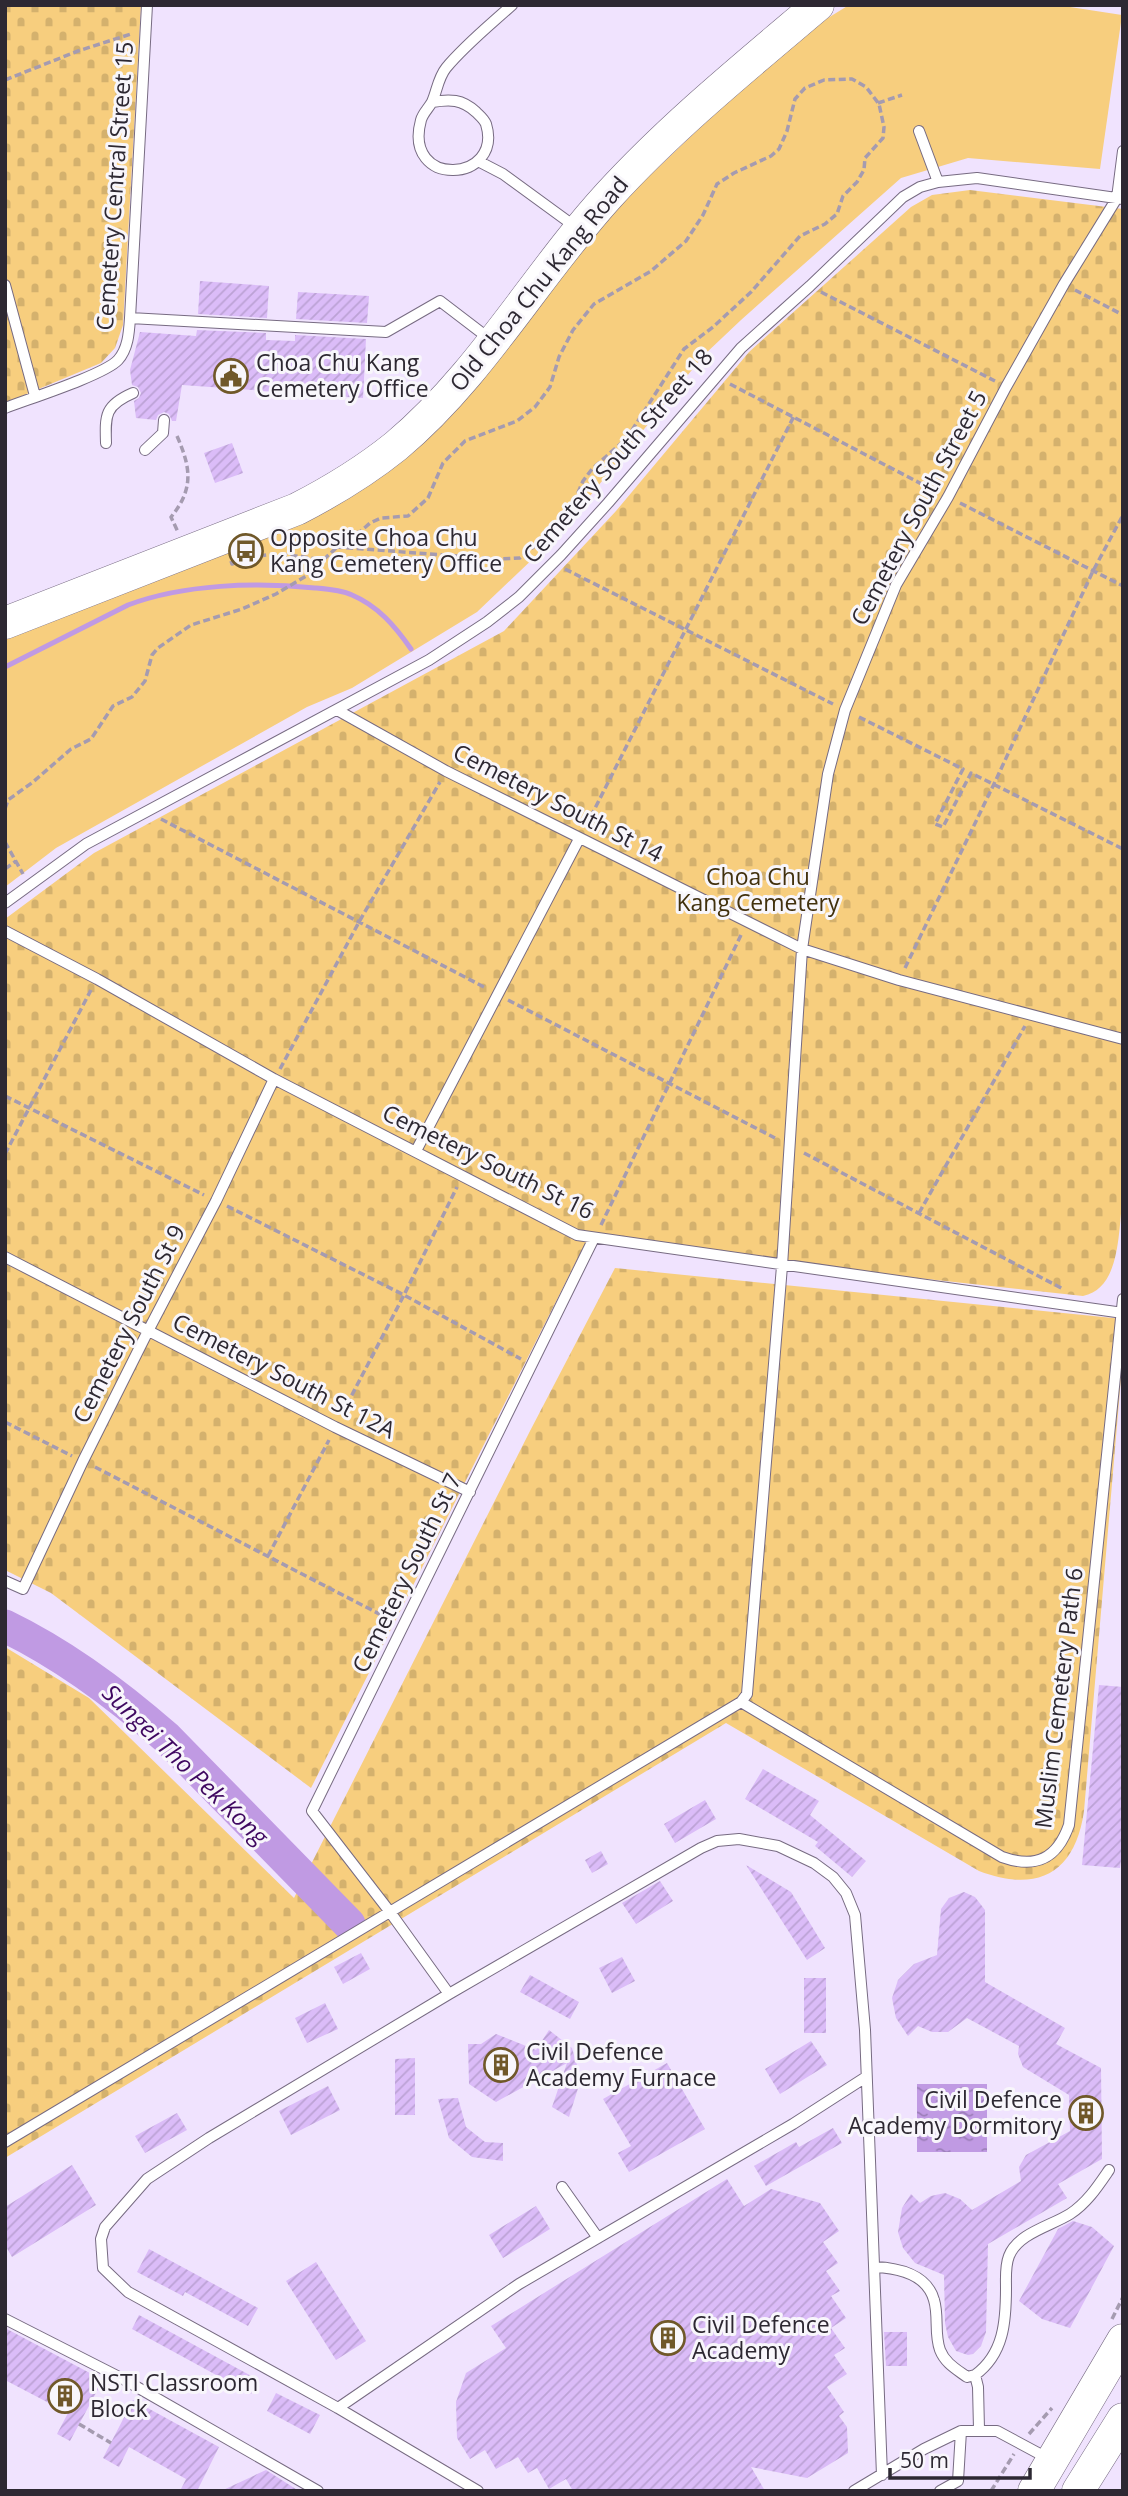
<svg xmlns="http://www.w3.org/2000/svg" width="1128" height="2496" font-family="'Open Sans',sans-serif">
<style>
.green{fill:#f7ce7e}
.cemetery{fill:url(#cemetery-stones)}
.water{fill:url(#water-ripples)}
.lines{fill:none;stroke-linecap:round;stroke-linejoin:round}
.stream{stroke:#c09ae3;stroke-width:5}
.river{stroke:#c09ae3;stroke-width:33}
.building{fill:url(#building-hatch)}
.lane-casing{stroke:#776b82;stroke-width:12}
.secondary-casing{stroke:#776b82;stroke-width:33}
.path{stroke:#a59bb0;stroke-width:3.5;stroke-dasharray:7 3.5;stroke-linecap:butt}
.lane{stroke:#fff;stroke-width:10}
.secondary{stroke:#fff;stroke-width:32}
.labels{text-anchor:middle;stroke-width:6;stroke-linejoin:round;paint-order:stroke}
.street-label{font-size:23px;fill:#2d2832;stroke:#f8f6fb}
.poi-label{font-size:23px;fill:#2d2832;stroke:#f8f6fb;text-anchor:start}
.park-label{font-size:23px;fill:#42310d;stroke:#f8f6fb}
.water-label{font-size:24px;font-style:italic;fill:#3f0860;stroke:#f8f6fb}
</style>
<defs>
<pattern id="cemetery-stones" width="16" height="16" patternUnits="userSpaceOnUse" patternTransform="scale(1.75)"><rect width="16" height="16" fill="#f7ce7e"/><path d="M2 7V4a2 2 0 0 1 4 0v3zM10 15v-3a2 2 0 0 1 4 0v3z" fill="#d4b16d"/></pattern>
<pattern id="water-ripples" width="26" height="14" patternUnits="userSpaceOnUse" patternTransform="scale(1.75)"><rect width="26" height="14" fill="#c09ae3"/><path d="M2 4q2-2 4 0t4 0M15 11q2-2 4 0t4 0" fill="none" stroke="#9c7eb9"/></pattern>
<pattern id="building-hatch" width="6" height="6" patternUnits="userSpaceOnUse" patternTransform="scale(1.75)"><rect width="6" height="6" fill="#dbbcf8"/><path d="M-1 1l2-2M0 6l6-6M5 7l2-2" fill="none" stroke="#bca2d5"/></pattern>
</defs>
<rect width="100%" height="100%" fill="#f0e3fe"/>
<path class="green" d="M849,5H1057L1122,15L1100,169L968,158L901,178L741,320L704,355L560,533L477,612L352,688L307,707L56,848L5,887V635L348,495L619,205L710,118L815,26Z"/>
<path class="cemetery" d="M5,5H141L123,325L115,348L101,363L5,403Z
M970,190L1123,209V1196C1118,1228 1122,1288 1083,1296L817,1267L591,1232L311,1788L51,1593L5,1570V919L94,853L504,631L616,511L749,352L911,207L932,195Z
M615,1268L1123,1319V1355L1084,1811C1075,1874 1037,1893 979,1871L726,1723L5,2158V1647L89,1698L294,1898L530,1431Z"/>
<path class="water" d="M917,2084H987V2152H917Z"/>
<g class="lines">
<path class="stream" d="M5,667L128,605C184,584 256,582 315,588C327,589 341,590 352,595C378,606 395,626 411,649"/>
<path class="river" d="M5,1626C65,1655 117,1694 167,1738L349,1924"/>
</g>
<path class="building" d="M200,281L269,286L267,318L198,314Z
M298,292L369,296L367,323L296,319Z
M197,330L266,333V340L295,341V335L366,339L363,398L182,385L176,421H172L169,414L164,412L158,415L156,420L136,418L134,401L139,398L141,393L138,387L132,385L130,370L140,332L196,336Z
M232,443L243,473L215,483L204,453Z
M1099,1685L1123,1687V1843L1120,1868L1082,1865Z
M763,1769L819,1801L810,1815L866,1861L852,1877L815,1846L818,1842L745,1799Z
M705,1800L716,1819L675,1843L664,1824Z
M601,1851L608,1864L592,1873L585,1860Z
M746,1865L791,1892L825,1948L807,1960Z
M660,1881L673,1901L636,1924L622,1903Z
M964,1892L975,1897L985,1910V1982L1065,2028L1056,2044L1101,2068L1102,2159L1058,2184L1067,2198L988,2244L986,2332L981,2346L973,2354L968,2355L956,2351L948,2337L945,2323L944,2275L915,2263L903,2248L898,2232L902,2208L911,2194L920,2203L931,2196L945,2193L960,2199L972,2210L1021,2181L1019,2167L1026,2155L1070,2131L1069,2095L1023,2067L1018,2054L1019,2046L967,2018L948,2032H932L918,2026L908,2036L896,2018L892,1998L898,1980L914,1964L937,1955L941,1909L949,1898Z
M361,1953L370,1969L343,1984L334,1967Z
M622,1957L635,1981L612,1993L599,1968Z
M530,1975L579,2002L570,2019L520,1992Z
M804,1978H826V2033H804Z
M325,2003L338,2029L307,2043L295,2018Z
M549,2030L572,2048L581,2079L569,2117L552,2107L567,2063L496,2102L469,2084L468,2044H481L496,2034L536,2050Z
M811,2041L827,2065L780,2094L765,2069Z
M415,2058V2115H395V2059Z
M667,2063L705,2129L629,2172L618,2153L631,2146L603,2099Z
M328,2086L340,2110L291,2135L279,2111Z
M458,2098L466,2127L485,2142L503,2143V2161L472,2157L449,2138L438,2099Z
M177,2113L187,2130L145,2153L135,2136Z
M833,2128L842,2143L766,2186L754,2166L796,2142L799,2147Z
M72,2165L96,2205L12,2257L5,2245V2207Z
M727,2179L744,2206L771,2189L820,2203L839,2231L823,2242L838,2263L826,2271L840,2291L831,2296L846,2318L831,2328L845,2348L834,2355L847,2374L827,2387L844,2412L839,2416L847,2427L848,2453L807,2478L751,2467L765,2491H573L566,2479L549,2489L537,2468L528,2473L518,2457L496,2469L485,2450L470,2459L457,2438L456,2402L466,2373L506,2348L491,2326Z
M536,2206L550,2229L503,2258L489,2235Z
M1073,2221L1092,2227L1114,2246L1070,2328L1042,2319L1019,2301L1058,2229Z
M149,2249L258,2308L248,2326L185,2292L183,2296L137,2272Z
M316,2262L366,2341L336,2360L286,2281Z
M139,2315L259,2380L251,2394L132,2329Z
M5,2328L103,2380L70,2441L57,2434L68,2413L5,2380Z
M884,2332H907V2366H886Z
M276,2393L320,2415L310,2434L267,2411Z
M133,2400L219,2447L197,2491H180L186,2479L129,2447L119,2467L103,2458Z
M266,2470L299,2491H221Z"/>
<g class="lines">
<g class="lane-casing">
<path id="lane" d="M432,102C450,99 462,99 476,112C480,116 484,119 486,124C504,183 402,189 421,120C423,113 428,109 432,102C437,91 438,78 446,68C465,45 490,25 512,5
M919,131L938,182
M478,161L503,174L577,228
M5,285L35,396
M130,318L386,332L440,301L491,340
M5,408C28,399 104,375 118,360C128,349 129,333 130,318L147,5
M106,443C105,415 105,405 133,393
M145,450L163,433L164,420
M337,710L446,771L802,949L899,980L1123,1039
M5,903L86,844L429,660L487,622L519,597L561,555L608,503L741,348L810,286L903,197L920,187L938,182L977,178L1123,199
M5,931L97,979L274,1079L577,1235L1123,1313
M416,1151L579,839
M5,1257L335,1427L470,1492
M5,1581L23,1589L83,1461L148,1331L216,1201L274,1079
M741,1702L1002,1857C1036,1869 1057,1859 1069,1825L1123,1299
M449,1994L390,1912L312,1811L594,1238
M5,2142L741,1702L747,1694L782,1266L802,949L828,774L845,710L896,585L948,497L1006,387L1064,284L1117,198L1123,151
M562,2187L598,2238
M875,2267C897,2268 927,2274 934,2300C939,2316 934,2334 940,2350C945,2363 956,2369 967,2377L975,2375L978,2387L979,2429
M5,2319L123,2379L318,2491
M975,2375C1004,2354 1006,2321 1006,2288C1006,2277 1005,2266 1009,2256C1018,2233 1051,2226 1070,2214C1087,2203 1098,2186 1109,2170
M338,2408L519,2284L793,2124L866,2077
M478,2491L338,2408L128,2292L103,2268L101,2239L105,2227L147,2179L209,2138L449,1994L701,1848L717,1841L739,1839L778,1846L814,1863L833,1877L846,1893L855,1915L865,2030L882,2475
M854,2491L924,2449L961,2431H997L1051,2460
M940,2491L958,2481L961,2431"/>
</g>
<g class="secondary-casing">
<path id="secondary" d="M5,623L297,509C332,491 365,471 396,446C481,375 535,276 609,195C672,126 746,66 818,5
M1034,2491L1123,2340
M1078,2491L1123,2419"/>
</g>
<path class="path" d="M5,80L78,51L131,34
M878,103L902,95
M1075,290L1123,315
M821,292L995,381
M730,384L937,492
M177,436C191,468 194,489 171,517L178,532
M960,503L1123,586
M231,561L232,564C269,550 284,554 323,560
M565,569L833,704
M859,717L963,769L935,824L943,827L971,773L1123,849
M5,809L8,800L33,782L71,749L91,739L113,706L132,697L145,681L152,655L158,648L191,625L242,609L276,594L306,576L349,536L361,531L370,523L381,518L408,516L428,498L443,463L465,441L517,421L535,407L550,387L559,357L573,330L594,304L651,271L686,241L703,215L717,184L734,173L771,156L779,149L787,131L795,99L805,88L824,80L852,79L866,87L879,104L884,127L883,138L865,158L864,170L857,182L843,196L837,214L825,224L800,236L751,292L713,327L684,349L627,438L592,469L583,481L571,509L552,532L520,558L500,559L335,547
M161,819L486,988
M586,826L794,416
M5,842L23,874
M5,869L16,861
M905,968L994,784L1093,571L1123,515
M508,1000L775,1138
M280,1069L359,922L440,782
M5,1096L204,1195
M804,1153L1063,1289
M5,1154L91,990
M227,1206L404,1295L521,1359
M919,1213L1025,1026
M601,1225L742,933
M342,1414L404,1295L457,1187
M5,1422L72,1456
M95,1467L393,1621
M268,1556L329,1440
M1112,2319L1123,2297
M79,2424L111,2443
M1029,2434L1052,2408
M991,2491L1014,2454"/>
<use href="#lane" class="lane"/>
<use href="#secondary" class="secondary"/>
</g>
<defs>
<g id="civic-ring" transform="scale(1.75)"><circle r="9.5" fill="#f8f6fb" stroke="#705829" stroke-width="1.5"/><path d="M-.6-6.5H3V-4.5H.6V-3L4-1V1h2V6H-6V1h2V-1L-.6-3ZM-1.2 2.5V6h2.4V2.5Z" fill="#705829"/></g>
<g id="bus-ring" transform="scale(1.75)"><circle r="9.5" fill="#f8f6fb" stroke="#705829" stroke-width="1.5"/><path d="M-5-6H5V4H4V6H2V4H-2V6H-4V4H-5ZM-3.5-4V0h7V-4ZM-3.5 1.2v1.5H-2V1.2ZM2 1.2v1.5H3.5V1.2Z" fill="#705829"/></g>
<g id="building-ring" transform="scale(1.75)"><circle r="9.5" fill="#f8f6fb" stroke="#705829" stroke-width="1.5"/><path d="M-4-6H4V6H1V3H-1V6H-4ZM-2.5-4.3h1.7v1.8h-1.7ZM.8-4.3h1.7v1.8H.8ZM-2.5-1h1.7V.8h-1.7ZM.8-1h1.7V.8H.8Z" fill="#705829"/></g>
</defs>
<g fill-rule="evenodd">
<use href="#civic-ring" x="231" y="376"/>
<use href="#bus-ring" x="246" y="551"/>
<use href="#building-ring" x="501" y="2065"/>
<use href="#building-ring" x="1086" y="2113"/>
<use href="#building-ring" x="668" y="2338"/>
<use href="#building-ring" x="65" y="2396"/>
</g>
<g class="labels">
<g class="street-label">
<text transform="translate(115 186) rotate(-86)" y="8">Cemetery Central Street 15</text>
<text transform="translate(539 284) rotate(-51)" y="8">Old Choa Chu Kang Road</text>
<text transform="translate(618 456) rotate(-49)" y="8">Cemetery South Street 18</text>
<text transform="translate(919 508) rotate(-62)" y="8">Cemetery South Street 5</text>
<text transform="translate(558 803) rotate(27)" y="8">Cemetery South St 14</text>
<text transform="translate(488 1162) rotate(26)" y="8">Cemetery South St 16</text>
<text transform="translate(129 1324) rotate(-63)" y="8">Cemetery South St 9</text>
<text transform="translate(284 1376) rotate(27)" y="8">Cemetery South St 12A</text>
<text transform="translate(407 1573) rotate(-64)" y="8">Cemetery South St 7</text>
<text transform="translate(1059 1698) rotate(-83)" y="8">Muslim Cemetery Path 6</text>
</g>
<g class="poi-label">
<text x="256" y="371">Choa Chu Kang<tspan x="256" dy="26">Cemetery Office</tspan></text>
<text x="270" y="546">Opposite Choa Chu<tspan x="270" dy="26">Kang Cemetery Office</tspan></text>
<text x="526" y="2060">Civil Defence<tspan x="526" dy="26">Academy Furnace</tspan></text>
<text x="1062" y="2108" text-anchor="end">Civil Defence<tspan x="1062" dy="26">Academy Dormitory</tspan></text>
<text x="692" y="2333">Civil Defence<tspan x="692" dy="26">Academy</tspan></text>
<text x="90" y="2391">NSTI Classroom<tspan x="90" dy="26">Block</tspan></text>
</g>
<g class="park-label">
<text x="758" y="885">Choa Chu<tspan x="758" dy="26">Kang Cemetery</tspan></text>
</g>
<g class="water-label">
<text transform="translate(185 1765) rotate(44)" y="8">Sungei Tho Pek Kong</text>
</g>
</g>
<rect width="1128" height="2496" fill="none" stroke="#2d2832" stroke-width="14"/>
<path d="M890 2468v10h140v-10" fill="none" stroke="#2d2832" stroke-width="3.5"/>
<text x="900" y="2468" font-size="21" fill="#2d2832" stroke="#f8f6fb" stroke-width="5" paint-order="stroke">50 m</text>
</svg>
